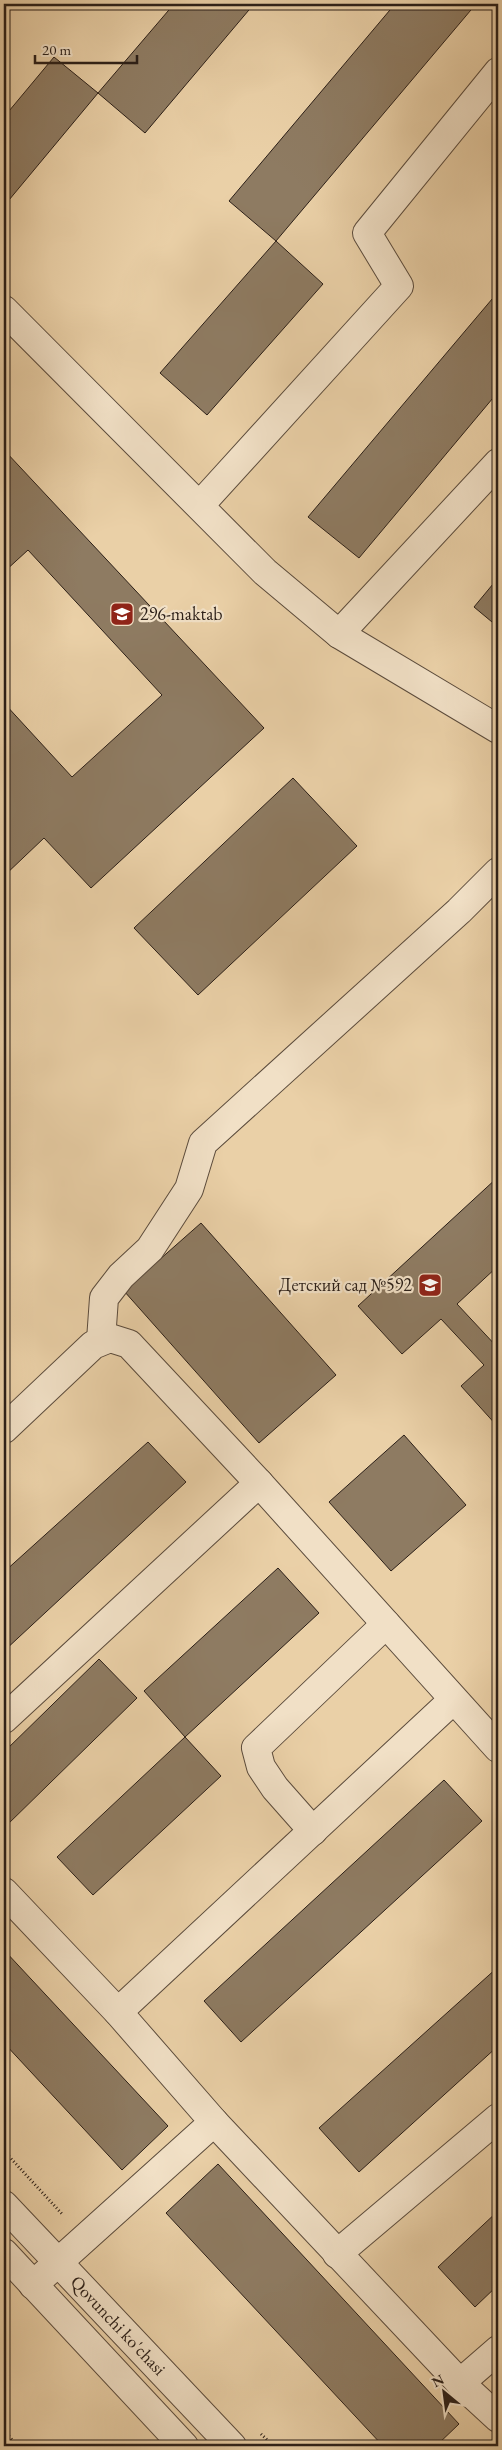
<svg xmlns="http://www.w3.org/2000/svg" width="502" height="2450" font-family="'EB Garamond',serif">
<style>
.building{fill:#8e7b62;stroke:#2b1f18}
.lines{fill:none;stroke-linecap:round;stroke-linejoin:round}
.minor-casing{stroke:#5b4b3c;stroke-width:30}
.path{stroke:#2b1f18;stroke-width:3;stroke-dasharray:1 2.5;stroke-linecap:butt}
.minor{stroke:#f1e0c6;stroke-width:28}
.labels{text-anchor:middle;stroke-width:4.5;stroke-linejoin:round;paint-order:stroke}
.poi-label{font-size:18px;fill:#2b1f18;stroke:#f1e0c6;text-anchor:start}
.street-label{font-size:18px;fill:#2b1f18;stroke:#f1e0c6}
</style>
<rect width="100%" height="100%" fill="#ead0a7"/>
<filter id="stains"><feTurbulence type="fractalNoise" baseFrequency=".004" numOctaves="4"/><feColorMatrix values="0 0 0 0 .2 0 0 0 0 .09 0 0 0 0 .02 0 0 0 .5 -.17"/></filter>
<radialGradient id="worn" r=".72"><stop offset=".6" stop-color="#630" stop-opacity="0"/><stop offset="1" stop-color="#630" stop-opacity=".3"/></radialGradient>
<path class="building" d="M174,4H254L145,133L98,93Z
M395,4H476L276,241L229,201Z
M54,57L98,93L4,206V117Z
M276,241L323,284L207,415L160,373Z
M498,292V392L359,558L308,517Z
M5,451L264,728L91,888L44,838L4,876V703L72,777L162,695L28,550L4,572Z
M498,578V627L474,607Z
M293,778L357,846L198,995L134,928Z
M498,1177V1266L457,1304L498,1348V1427L461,1386L484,1365L441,1319L402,1354L358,1306Z
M201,1223L336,1375L259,1443L124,1291Z
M404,1435L466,1505L391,1571L329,1502Z
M148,1442L186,1482L4,1651V1572Z
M278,1568L319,1613L185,1737L144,1691Z
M99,1659L137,1698L6,1826L4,1824V1752Z
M185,1737L221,1776L93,1895L57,1857Z
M444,1780L482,1821L241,2042L204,2001Z
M4,1950L168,2126L122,2170L4,2043Z
M498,1967V2046L359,2172L319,2128Z
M218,2164L459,2424L436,2446H383L166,2213Z
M498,2211V2285L475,2307L438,2267Z"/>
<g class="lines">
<g class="minor-casing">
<g id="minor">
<path d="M4,310L265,572L339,634L498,729"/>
<path d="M200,505L399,286L367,233L498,72"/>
<path d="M339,634L498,463"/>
<path d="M101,1340L104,1298L121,1276L150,1249L189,1189L203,1143L459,911L498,872"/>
<path d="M4,1429L93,1345L110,1338L129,1344L259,1483L498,1748"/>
<path d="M4,1719L259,1483"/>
<path d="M313,1831L275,1788L261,1767L256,1748L386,1624"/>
<path d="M4,1892L118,2012L214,2122L33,2285"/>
<path d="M118,2012L453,1700"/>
<path d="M214,2122L460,2383L498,2418"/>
<path id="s1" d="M4,2205L232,2446"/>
<path d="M4,2253L184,2446"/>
<path d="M337,2254L498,2118"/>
<path d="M460,2383L498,2350"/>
</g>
</g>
<path class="path" d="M4,2151L63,2215
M4,2431L18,2446
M261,2434L274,2446"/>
<use href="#minor" class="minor"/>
</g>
<defs>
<g id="school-square" transform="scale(1.25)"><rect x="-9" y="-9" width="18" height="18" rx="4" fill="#8f2418" stroke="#f1e0c6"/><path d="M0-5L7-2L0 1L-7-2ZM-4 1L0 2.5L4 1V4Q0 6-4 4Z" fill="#fff"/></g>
</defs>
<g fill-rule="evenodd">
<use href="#school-square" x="122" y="614"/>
<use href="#school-square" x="430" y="1285"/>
</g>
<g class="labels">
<g class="poi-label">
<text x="140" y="620">296-maktab</text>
<text x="412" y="1291" text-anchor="end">Детcкий сад №592</text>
</g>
<g class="street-label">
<text dy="6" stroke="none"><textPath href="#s1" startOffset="166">Qovunchi ko'chasi</textPath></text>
</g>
</g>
<rect width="502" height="2450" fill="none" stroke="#ead0a7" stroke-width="20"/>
<rect x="5" y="5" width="492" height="2440" fill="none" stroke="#2b1f18" stroke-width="2.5"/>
<rect x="10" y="10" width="482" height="2430" fill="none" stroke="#2b1f18"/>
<g transform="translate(444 2392) rotate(331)" stroke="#f1e0c6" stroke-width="4" paint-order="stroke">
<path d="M0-4L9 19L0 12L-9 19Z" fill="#2b1f18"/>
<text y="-8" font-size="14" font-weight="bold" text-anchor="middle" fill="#2b1f18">N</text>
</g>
<path d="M35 55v8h102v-8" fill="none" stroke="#2b1f18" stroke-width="2.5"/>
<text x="42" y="55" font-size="15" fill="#2b1f18" stroke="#f1e0c6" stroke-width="4" paint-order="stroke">20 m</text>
<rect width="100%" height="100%" filter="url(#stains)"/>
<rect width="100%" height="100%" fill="url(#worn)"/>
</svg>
